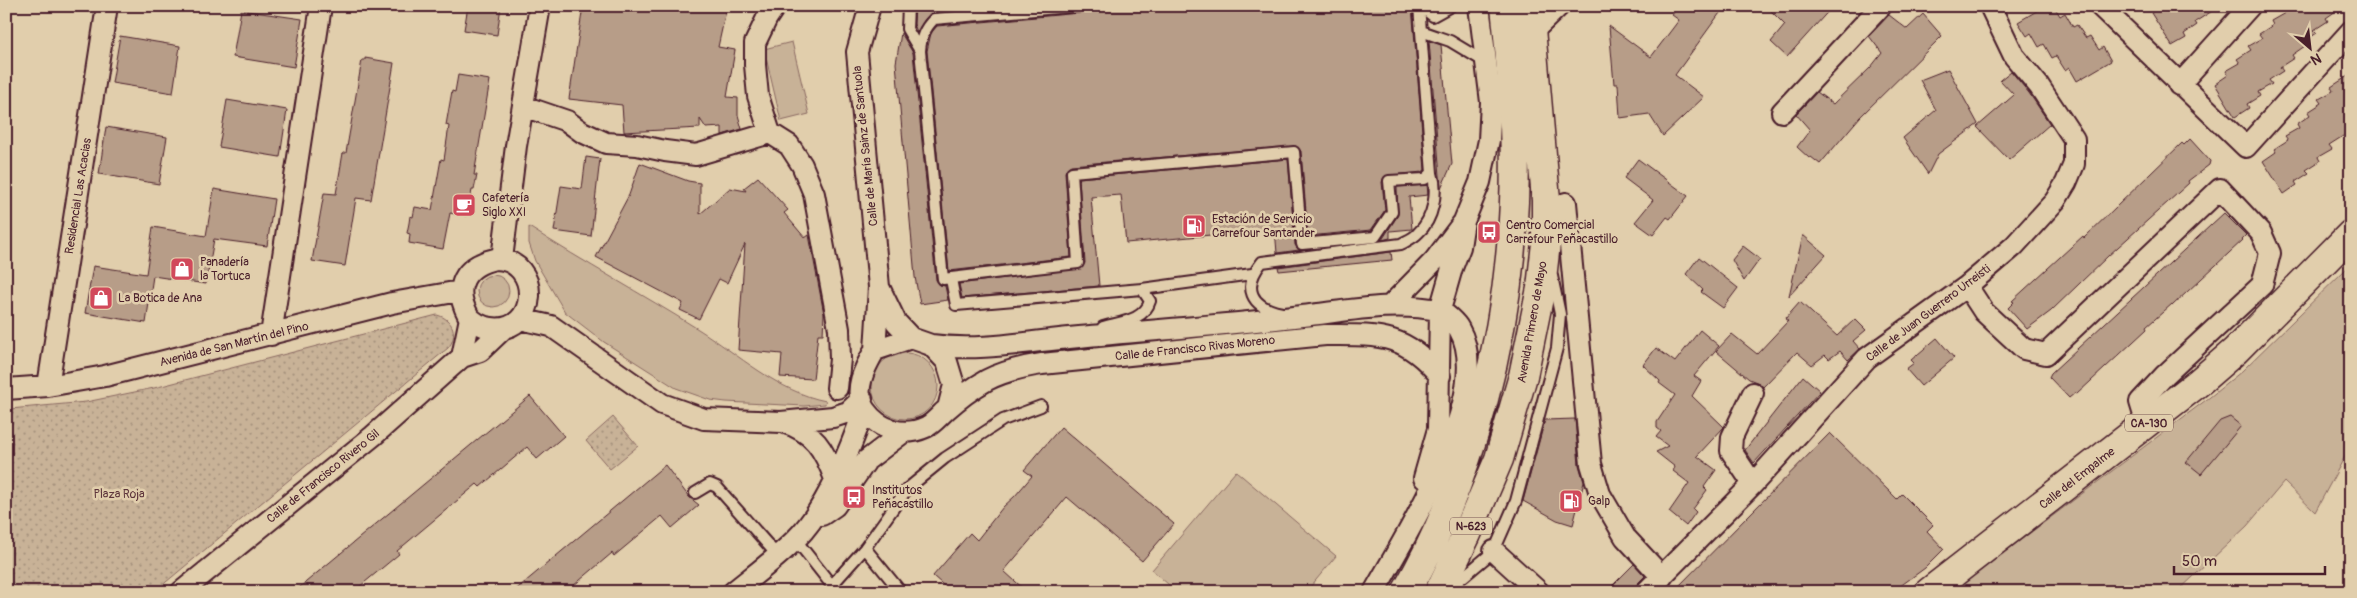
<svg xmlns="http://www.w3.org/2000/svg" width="2357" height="598" font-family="Pangolin,sans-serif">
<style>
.green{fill:#c8b297;stroke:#896861}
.park{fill:url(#park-dots);stroke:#896861}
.building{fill:#b79d88;stroke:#4a1f2b}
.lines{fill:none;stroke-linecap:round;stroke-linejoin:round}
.service-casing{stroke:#4a1f2b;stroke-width:14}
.minor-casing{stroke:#4a1f2b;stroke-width:24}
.primary-casing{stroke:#4a1f2b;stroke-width:31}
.trunk-casing{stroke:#4a1f2b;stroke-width:31}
.service{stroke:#e1ceac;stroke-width:10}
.minor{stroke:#e1ceac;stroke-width:20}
.primary{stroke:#e1ceac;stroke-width:28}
.trunk{stroke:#e1ceac;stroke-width:28}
.labels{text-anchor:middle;stroke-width:5;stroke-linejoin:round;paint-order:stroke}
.shield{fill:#e1ceac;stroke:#775452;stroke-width:1}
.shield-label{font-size:11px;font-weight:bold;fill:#4a1f2b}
.street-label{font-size:12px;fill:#4a1f2b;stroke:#e1ceac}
.poi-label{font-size:12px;fill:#4a1f2b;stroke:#e1ceac;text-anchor:start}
.park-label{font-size:12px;fill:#5d353b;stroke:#e1ceac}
</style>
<defs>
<pattern id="park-dots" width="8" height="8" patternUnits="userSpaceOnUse" patternTransform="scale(1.25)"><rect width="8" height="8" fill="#c8b297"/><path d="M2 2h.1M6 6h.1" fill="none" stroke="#a4907b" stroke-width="1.8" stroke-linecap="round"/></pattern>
</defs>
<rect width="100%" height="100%" fill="#e1ceac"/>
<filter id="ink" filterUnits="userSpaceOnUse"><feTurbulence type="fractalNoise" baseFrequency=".02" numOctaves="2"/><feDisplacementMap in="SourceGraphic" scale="10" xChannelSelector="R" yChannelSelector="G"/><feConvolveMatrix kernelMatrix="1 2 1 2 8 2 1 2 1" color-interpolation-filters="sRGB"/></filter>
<g filter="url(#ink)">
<path class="green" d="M792,42L809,114L781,121L764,49Z
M529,227C585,263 642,294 698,329C738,354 778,392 826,401L825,404L804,406L726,402L710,400L676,388L604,342L565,312L535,261L529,243Z
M2351,264V445L2315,512L2284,482L2247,526L2177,592H1952L2210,397L2242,371Z
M477 291a16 16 0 1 1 32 0a16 16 0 1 1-32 0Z
M872 386a33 33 0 1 1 66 0a33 33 0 1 1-66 0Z
M1236,471L1336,556L1306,592H1177L1152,570Z"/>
<path class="park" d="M437,315C453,319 459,335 448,348L154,592H6V412L10,409L86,402L154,388Z
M613,417L638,446L610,469L586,441Z"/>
<path class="building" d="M468,6H501L497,35L464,30Z
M583,6H727L718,47L735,50L727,97L738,98V115L742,129L722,135V127L706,128L700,119V128L624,132L622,105L569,99Z
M915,6H999L933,12L925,19L917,32L914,24Z
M1086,6H1412L1425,170L1422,172L1385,176L1382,182L1385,210L1371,230L1308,236L1301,151L1296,146L1071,165L1068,167L1065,172L1071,257L949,271L927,51L931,33L937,26L1080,13Z
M1679,6H1725L1675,75L1704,97L1663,136L1649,114L1620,118L1618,84H1614L1609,26L1651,57L1679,20L1672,15Z
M1766,6H1833L1787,57L1771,42L1785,25Z
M2045,6H2054L2060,16L2065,13L2073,27L2077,25L2086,38L2090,36L2099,50L2103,47L2111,61L2077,81L2069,67L2065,70L2056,56L2052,58L2044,44L2039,47L2031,33L2027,36L2018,22Z
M2162,6H2220L2195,22L2197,25L2184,34L2186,38L2172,46L2151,13Z
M2281,6H2343L2326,18L2328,21L2314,30L2317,33L2303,42L2305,46L2292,55L2294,58L2280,67L2283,71L2269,80L2272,84L2258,92L2260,96L2247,104L2249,108L2235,117L2215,84L2228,75L2226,71L2240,63L2237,59L2251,50L2248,46L2262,38L2259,34L2273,25L2271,21L2285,13Z
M241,10L302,19L294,67L233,57Z
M1923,14L1942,36L1860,117L1820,164L1811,157L1809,158L1797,147L1810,130L1796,114L1817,92L1833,104L1871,67L1882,53L1869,36L1889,15L1907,29Z
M901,33L913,53L936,280L940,285L945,286L948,300L920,304L915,277L896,63Z
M120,36L180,46L173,93L112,83Z
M1429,41L1441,45L1452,164L1441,188Z
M365,58L394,63L371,200L356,198L345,266L312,261L324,193L336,194L343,153H346L362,60H365Z
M1948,69L1978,124L1938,154L1928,174L1903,138L1936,110L1920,80Z
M2011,71L2029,93L2050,124L2009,160L1977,127L2014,95L2000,80Z
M2351,74V131L2329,145L2332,149L2318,157L2320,161L2306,170L2309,173L2295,182L2297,185L2284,194L2263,161L2276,152L2274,149L2288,140L2285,136L2299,128L2297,124L2310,115L2308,112L2322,103L2319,99L2333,91L2331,87Z
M458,75L490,80L474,175H477L474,190H472L467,216L450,213L443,249L409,243L410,234L407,233L409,223L410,216L413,217L415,207L432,210L441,159L444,160L449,126L446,125L452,91L455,92Z
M227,100L287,110L280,157L219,147Z
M106,127L167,137L159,184L99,174Z
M2190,139L2210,161L2209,165L2188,181L2189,183L2178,193L2108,256L2051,311L2027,329L2008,308L2014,302L2012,301L2083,236L2084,238L2182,143L2184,145Z
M586,157L600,159L591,236L554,231L561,186L582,189Z
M1288,159L1295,245L1299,250L1277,253L1275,229L1126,243L1121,195L1091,197L1099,286L962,298L959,284L1082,268L1085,263L1079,178Z
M1638,159L1688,196L1670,219L1667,217L1653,235L1635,222L1653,200L1624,178Z
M640,163L688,181L700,183V214L730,188L746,191L744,188L758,177L788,210L784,213L805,238L809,235L824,314L823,334H818L813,379L780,377L782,354L738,350L745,244L727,283L719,279L699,319L680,310L683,303L596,257L629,195Z
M1427,185L1428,195L1409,197L1412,229L1390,231V238L1382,240L1398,215L1397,187Z
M214,189L274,199L267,246L214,239L206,284L153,276L146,323L85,313L93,266L146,274L153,227L206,236Z
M2224,213L2246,235L2242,239L2243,240L2173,305L2172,304L2146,327L2147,329L2077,394L2075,393L2069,398L2049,377L2051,373Z
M1803,235L1826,255L1789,296Z
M1743,246L1760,259L1744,281L1732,260Z
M1391,252L1392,260L1279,271L1278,267Z
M1699,257L1738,288L1723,308L1701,292L1703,290L1686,274Z
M1800,302L1837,336L1855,319L1866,330L1853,341L1860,349L1848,360L1840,351L1829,359L1825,355L1812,365L1797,352L1763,387L1759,383L1749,379L1716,351L1732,334L1757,354L1788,321L1785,319Z
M1700,330L1719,346L1694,376L1701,381L1692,396L1724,427L1697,456L1716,470L1704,487L1707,490L1693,509L1696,512L1686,526L1669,512L1689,483L1673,471L1675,467L1656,452L1668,446L1656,437L1661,431L1657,428V422L1675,395L1659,383L1660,381L1643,365L1656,348L1675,362Z
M1937,338L1954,358L1921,386L1906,369L1914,363L1911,360Z
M1803,376L1820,391L1754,463L1745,450Z
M530,396L564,436L537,459L527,447L480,487L477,484L397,551L399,554L353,592H294Z
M2230,417L2241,426L2201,474L2186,462L2220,421Z
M1575,419L1579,465L1584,482L1573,525L1557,520L1523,501L1545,420Z
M1061,427L1174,524L1142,561L1067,497L1004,571L1027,592H951L933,576L970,533L977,540L1003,507L1015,496L1032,476L1024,470Z
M1830,433L1897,499L1902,494L1933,525L1927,531L1944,549L1925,568L1892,592H1673Z
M665,465L689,497L699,505L672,528L662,516L614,556L612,553L566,592H513Z
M1634,564L1645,576L1637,584L1634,592H1606Z"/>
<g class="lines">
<g class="service-casing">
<path id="service" d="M908,6L907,29L920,51
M1079,6L934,19C924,29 921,38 920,51L943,279L1078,263L1072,172L1294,152L1302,244L1375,237L1392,212L1389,181L1425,179L1432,173
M1420,6L1433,16L1451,6
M1421,31L1450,41L1485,62
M951,279L956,305L1142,289L1150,301C1144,321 1120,322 1103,327
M1142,289L1252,274
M1282,313C1250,307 1242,287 1262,262L1401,244C1406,241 1414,238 1418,233C1434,219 1438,191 1432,173L1419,6
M695,493L710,484L717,487L777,555
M796,540L837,592
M865,548L901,592
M832,585L865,548L907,489L945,458L1003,420L1041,406
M1450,588L1494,551L1516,501L1557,348L1560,314L1552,276"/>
</g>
<g class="minor-casing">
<path id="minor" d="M775,6L767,18L755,43V65L758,96L770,133L789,145L802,165L814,194L839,329L840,359L837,388
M870,6L857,52L879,287L875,350
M2100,6L2246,147L2351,31
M1532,32L1559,6
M2179,85L2250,6
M523,106L567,121L582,132L606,143L637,145L665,151L696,155L770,133
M1782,112L1881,6
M1566,203L1591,464L1600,494L1625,537L1662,577
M495,259C542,259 540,335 491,328C483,327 472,322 468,315C453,287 464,266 495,259Z
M502,259L516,146L540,6
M1967,286L1984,312L2024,349L2046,354L2220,189L2261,233L2270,253L2262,285L2165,375L2140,402L2147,425
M880,289L896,322L911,338
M1390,306L1434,261L1462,224
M520,319L551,326L662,404L704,419L781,422L833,417L848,412L862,399
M271,335L321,6
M931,345C981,352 1030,341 1079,337C1154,330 1228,325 1302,316C1347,311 1393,301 1438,310C1444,312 1456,323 1459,329C1496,393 1406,535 1374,592
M462,357L470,318
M48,386L107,6
M6,389L48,386L105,376L392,303L460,291
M1753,393L1732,437L1731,451L1753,484
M948,408L954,385L947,362L931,345L911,338L875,350C865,367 852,391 865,410C880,431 904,437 926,427C933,424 940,415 946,410C958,399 973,388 987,380C1005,371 1022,367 1042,364L1325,335C1378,335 1404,332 1440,376
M783,422C814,432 824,449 835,479
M1424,478L1438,429L1440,310L1452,268L1460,247L1464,221L1480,182L1489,140L1491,102L1479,6
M822,515L835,506L867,460L901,434
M1494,551L1539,592
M181,592L373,436L462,357L480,351L502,330
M733,592C754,575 776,559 795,540C826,510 850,450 864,410
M1646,592L1753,484L1867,358L1967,286L2014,246L2055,201L2066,183L2074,164V139L2039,86L2014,56L1990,6"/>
</g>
<g class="primary-casing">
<path id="primary" d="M1929,592L2198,383L2235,351L2351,234"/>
</g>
<g class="trunk-casing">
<path id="trunk" d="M1406,592C1472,478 1509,333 1514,202C1517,137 1512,71 1505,6
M1439,592L1467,534L1499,459L1523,376L1541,288L1546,243V200L1529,6"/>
</g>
<use href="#service" class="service"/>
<use href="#minor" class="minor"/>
<use href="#primary" class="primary"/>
<use href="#trunk" class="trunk"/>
</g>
</g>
<defs>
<g id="cafe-square" transform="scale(1.25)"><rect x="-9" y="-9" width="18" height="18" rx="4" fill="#d1495b" stroke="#e1ceac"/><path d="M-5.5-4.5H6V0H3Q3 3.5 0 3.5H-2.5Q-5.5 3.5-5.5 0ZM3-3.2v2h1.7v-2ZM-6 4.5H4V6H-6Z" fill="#fff"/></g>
<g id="fuel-square" transform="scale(1.25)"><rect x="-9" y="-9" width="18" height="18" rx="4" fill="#d1495b" stroke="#e1ceac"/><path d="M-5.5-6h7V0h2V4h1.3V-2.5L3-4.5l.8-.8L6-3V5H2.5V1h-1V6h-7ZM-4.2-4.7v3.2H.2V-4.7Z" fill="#fff"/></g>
<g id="bus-square" transform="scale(1.25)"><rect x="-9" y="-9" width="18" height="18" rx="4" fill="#d1495b" stroke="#e1ceac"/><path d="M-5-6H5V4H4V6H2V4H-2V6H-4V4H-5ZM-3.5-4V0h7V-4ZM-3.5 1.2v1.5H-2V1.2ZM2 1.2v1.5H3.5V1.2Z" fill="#fff"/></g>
<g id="shop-square" transform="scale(1.25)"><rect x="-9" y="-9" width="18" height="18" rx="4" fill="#d1495b" stroke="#e1ceac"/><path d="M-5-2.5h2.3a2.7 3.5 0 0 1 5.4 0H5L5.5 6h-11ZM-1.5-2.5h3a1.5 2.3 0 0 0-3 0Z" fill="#fff"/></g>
</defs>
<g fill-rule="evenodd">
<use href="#cafe-square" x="464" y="205"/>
<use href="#fuel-square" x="1194" y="226"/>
<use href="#bus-square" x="1489" y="232"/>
<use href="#shop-square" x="182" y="269"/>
<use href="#shop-square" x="101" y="298"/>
<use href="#bus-square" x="854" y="497"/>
<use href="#fuel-square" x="1571" y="501"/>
</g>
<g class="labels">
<g class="shield">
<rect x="2125" y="414.5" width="48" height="17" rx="4"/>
<rect x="1450" y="517.5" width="42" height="17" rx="4"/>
</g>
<g class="shield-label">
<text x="2149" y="427">CA-130</text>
<text x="1471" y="530">N-623</text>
</g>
<g class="street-label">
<text transform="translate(865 146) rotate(-96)" y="4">Calle de María Sainz de Santuola</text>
<text transform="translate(78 196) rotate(-81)" y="4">Residencial Las Acacias</text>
<text transform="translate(1928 313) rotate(-37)" y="4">Calle de Juan Guerrero Urreisti</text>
<text transform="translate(1532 322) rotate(-80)" y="4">Avenida Primero de Mayo</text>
<text transform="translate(234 344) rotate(-14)" y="4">Avenida de San Martín del Pino</text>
<text transform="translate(1195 348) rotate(-6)" y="4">Calle de Francisco Rivas Moreno</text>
<text transform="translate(323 476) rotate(-39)" y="4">Calle de Francisco Rivero Gil</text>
<text transform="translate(2077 478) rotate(-38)" y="4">Calle del Empalme</text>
</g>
<g class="poi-label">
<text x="482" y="202">Cafetería<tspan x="482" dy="14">Siglo XXI</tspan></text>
<text x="1212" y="223">Estación de Servicio<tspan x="1212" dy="14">Carrefour Santander</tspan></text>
<text x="1506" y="229">Centro Comercial<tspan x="1506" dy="14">Carrefour Peñacastillo</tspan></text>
<text x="200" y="266">Panadería<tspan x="200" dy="14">la Tortuca</tspan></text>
<text x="118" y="302">La Botica de Ana</text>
<text x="872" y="494">Institutos<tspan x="872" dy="14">Peñacastillo</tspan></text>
<text x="1588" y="505">Galp</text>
</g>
<g class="park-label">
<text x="119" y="498">Plaza Roja</text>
</g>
</g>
<rect width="2357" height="598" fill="none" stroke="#e1ceac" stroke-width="25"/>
<rect x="12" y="12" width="2332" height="573" fill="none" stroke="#4a1f2b" stroke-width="2" filter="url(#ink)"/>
<g transform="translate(2310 48) rotate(152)" stroke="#e1ceac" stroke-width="4" paint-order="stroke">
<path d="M0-4L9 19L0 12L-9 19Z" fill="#4a1f2b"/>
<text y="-8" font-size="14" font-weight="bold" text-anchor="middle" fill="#4a1f2b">N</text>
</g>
<path d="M2174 566v8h151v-8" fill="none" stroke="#4a1f2b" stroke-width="2.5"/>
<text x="2182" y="566" font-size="15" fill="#4a1f2b" stroke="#e1ceac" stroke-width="4" paint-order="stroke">50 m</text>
</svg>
